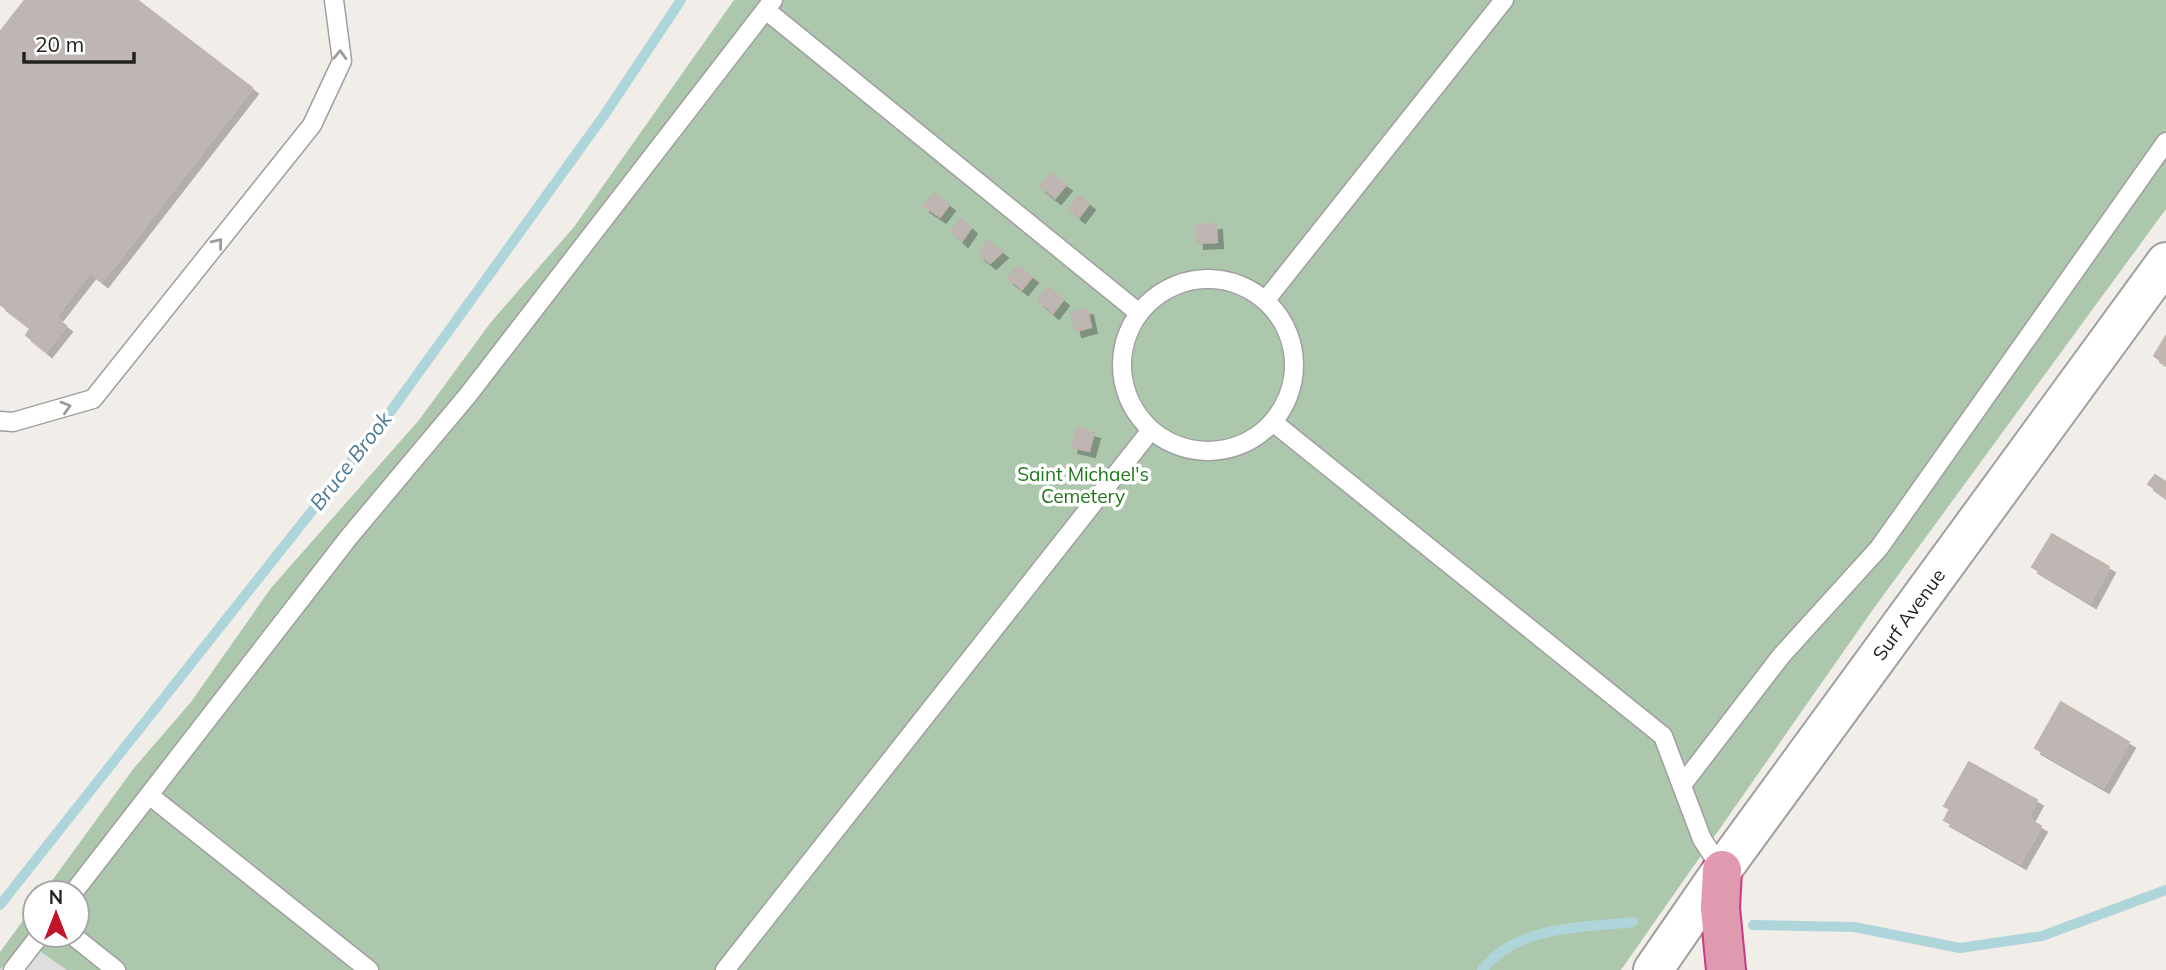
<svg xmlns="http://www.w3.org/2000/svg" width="2166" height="970" font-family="Mulish,sans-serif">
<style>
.cemetery{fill:#adc7ad}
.parking{fill:#dedede}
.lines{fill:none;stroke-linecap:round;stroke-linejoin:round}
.stream{stroke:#aed6da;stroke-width:10}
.building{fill:#beb6b2;stroke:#c1b3ad;stroke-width:2;filter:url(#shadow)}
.service-casing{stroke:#9f9f9f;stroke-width:21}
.tertiary-casing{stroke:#9f9f9f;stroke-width:42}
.motorway-casing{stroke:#cb3a7f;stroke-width:42}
.service{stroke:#fff;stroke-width:18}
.tertiary{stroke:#fff;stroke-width:38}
.motorway{stroke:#e09ab0;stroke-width:38}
.oneway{stroke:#9c9c9c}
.labels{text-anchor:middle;stroke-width:7;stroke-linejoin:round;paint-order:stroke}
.park-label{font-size:19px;fill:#1c7817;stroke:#fff}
.street-label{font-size:19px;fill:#222;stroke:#fff}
.water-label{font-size:21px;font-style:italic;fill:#4c7892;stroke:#fff}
</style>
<defs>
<filter id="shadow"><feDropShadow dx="6" dy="6" stdDeviation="0" flood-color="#0004"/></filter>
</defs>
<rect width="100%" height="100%" fill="#f1ede9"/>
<path class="cemetery" d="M734,0H2166V209L1874,608L1621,970H0V952L35,904V935H77V893H43L134,768L191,702L271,588L419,420L491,322L574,227Z"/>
<path class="parking" d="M24,940L67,970H0Z"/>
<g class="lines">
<path class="stream" d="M0,905L391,411L605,114L681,0
M1753,925L1854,927L1960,948L2042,936L2166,890
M1482,970C1517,925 1581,928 1633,922"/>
</g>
<path class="building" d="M25,0H137L252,88L102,281L90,272L55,317L66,326L46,351L26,335L31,328L0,304V32Z
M1050,174L1066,185L1055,198L1040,186Z
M934,193L949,205L940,217L924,206Z
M1079,196L1089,204L1079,217L1069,208Z
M961,219L971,228L962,241L951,231Z
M1216,224L1217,242L1198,243L1197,225Z
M988,241L1002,252L990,263L979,254Z
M1018,266L1032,277L1022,289L1008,278Z
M1048,287L1063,300L1053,313L1038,300Z
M1087,309L1091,327L1076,331L1071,313Z
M2166,336V364L2154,356Z
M1077,428L1094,433L1089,451L1072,447Z
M2155,475L2166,482V497L2148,484Z
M2052,534L2109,567L2090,602L2032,567Z
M2061,702L2129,742L2103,787L2035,748Z
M1969,762L2037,800L2027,818L2041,826L2020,863L1944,820L1950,809L1944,806Z"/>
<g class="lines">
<g class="service-casing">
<path id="service" d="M767,11L1139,313
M1122 365a86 86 0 1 1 172 0a86 86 0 1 1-172 0Z
M1265,301L1504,0
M0,421L13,422L93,399L312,125L342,61L334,0
M1273,422L1663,736L1702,839L1722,870
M1682,785L1781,656L1879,548L2166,142
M149,795L369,970
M73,893L349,537L468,395L773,0
M72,935L116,970
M13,970L40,935
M725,970L1151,430"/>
</g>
<g class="tertiary-casing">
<g id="tertiary">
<path id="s1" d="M1653,970L1722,870L2166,262"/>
</g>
</g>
<g class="motorway-casing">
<path id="motorway" d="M1722,870L1720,908L1726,970"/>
</g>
<use href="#service" class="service"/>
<use href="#tertiary" class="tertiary"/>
<use href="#motorway" class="motorway"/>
</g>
<defs><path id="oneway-chevron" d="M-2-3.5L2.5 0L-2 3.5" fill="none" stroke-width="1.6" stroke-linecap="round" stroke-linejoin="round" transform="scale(1.75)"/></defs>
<g class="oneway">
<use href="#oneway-chevron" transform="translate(340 55) rotate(-88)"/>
<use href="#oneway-chevron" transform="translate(218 243) rotate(-51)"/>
<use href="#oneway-chevron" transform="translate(66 407) rotate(-16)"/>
</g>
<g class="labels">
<g class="park-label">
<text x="1083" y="481">Saint Michael's<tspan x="1083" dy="22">Cemetery</tspan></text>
</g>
<g class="street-label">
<text dy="7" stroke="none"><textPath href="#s1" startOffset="438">Surf Avenue</textPath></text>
</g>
<g class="water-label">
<text transform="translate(351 461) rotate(-52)" y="7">Bruce Brook</text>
</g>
</g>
<g transform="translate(56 914)"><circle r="33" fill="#ffffff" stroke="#a7a7a7" stroke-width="2"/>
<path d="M0-5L12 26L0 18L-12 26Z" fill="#bf142a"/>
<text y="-10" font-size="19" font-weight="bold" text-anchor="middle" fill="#222222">N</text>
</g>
<path d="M24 52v10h110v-10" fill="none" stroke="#222222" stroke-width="3.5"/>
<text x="35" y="52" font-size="21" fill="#222222" stroke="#ffffff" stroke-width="5" paint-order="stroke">20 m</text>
</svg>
